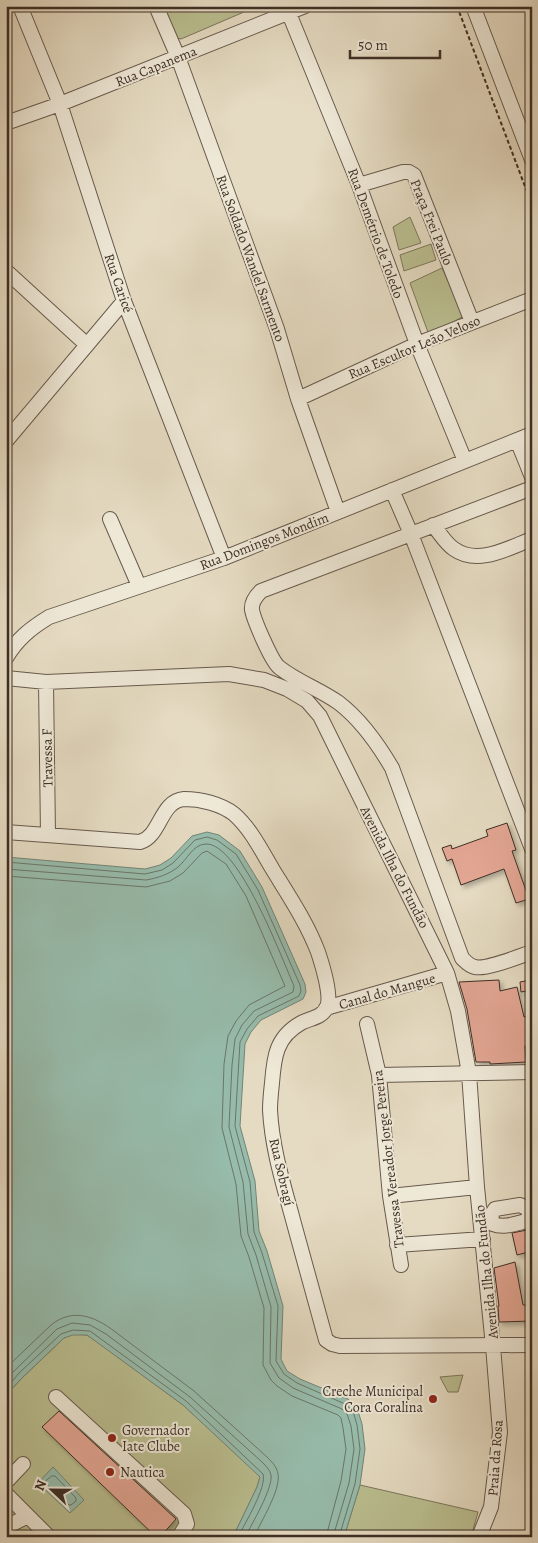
<svg xmlns="http://www.w3.org/2000/svg" width="538" height="1543" font-family="Alegreya,serif">
<style>
.green{fill:#babe90;stroke:#7c765b}
.water{fill:#97bcac;stroke:#738476}
.lines{fill:none;stroke-linecap:round;stroke-linejoin:round}
.shore{stroke:#6a7669;stroke-width:1}
.building{fill:#e3a693;stroke:#3e2f26;filter:url(#shadow)}
.minor-casing{stroke:#685a4d;stroke-width:16}
.path{stroke:#3e2f26;stroke-width:2;stroke-dasharray:4 2.5;stroke-linecap:butt}
.minor{stroke:#eee8d7;stroke-width:14}
.poi-dot{fill:#8f2418;stroke:#eee8d7;stroke-width:2}
.labels{text-anchor:middle;stroke-width:4;stroke-linejoin:round;paint-order:stroke}
.street-label{font-size:14px;fill:#3e2f26;stroke:#eee8d7}
.poi-label{font-size:14px;fill:#3e2f26;stroke:#eee8d7;text-anchor:start}
</style>
<defs>
<filter id="shadow"><feDropShadow dx="3" dy="3" stdDeviation="2.5" flood-color="#0004"/></filter>
</defs>
<rect width="100%" height="100%" fill="#e5dbc2"/>
<filter id="stains"><feTurbulence type="fractalNoise" baseFrequency=".004" numOctaves="4"/><feColorMatrix values="0 0 0 0 .2 0 0 0 0 .09 0 0 0 0 .02 0 0 0 .5 -.17"/></filter>
<radialGradient id="worn" r=".72"><stop offset=".6" stop-color="#630" stop-opacity="0"/><stop offset="1" stop-color="#630" stop-opacity=".3"/></radialGradient>
<path class="green" d="M167,6H258L181,39L173,37L164,10Z
M410,217L421,243L399,250L393,227Z
M431,244L436,260L404,271L400,255Z
M442,268L464,316L429,335L410,283Z
M73,1334L87,1335L99,1343L183,1405L255,1471L260,1477L257,1487L233,1537H6V1395L23,1377L64,1338Z
M463,1375L458,1392H448L440,1377Z
M360,1485L478,1512L471,1537H344Z"/>
<path class="water" d="M207,832L219,835L240,851L262,887L305,984L306,992L303,999L261,1020L251,1032L245,1044L240,1126L255,1181L259,1231L267,1251L283,1306L281,1359L287,1371L300,1379L348,1399L357,1408L362,1424L365,1449L360,1485L344,1537H233L257,1487L260,1477L183,1405L87,1335H73L64,1338L23,1377L6,1395V857L145,869L160,865L171,858L192,836Z
M53,1467L84,1500L70,1513L38,1483Z"/>
<g class="lines">
<path class="shore" d="M6,862L145,874L162,870L173,863L195,840L207,837L217,840L236,854L258,890L300,985L301,991L299,996L258,1016L247,1029L240,1042L235,1126L250,1182L254,1232L262,1253L278,1306L276,1361L284,1374L297,1383L345,1404L353,1411L357,1425L360,1449L355,1484L339,1537
M6,869L146,880C157,878 168,875 178,867C187,860 193,844 206,844C239,843 282,959 294,986L293,992L254,1011L242,1025L235,1039L232,1065L229,1127L243,1182L248,1234L256,1255L271,1307L270,1363L279,1378L293,1388L342,1409L347,1414L351,1426L354,1449L349,1483L333,1537
M6,876L146,887L170,881L183,873L202,853L207,851L226,864L246,896L285,986L249,1005L236,1021L228,1036L224,1064L222,1128L236,1184L241,1236L249,1257L264,1308L263,1365L271,1380L277,1386L292,1396L338,1415L341,1418L343,1428L346,1449L341,1481L326,1537
M6,1368L51,1325C71,1309 91,1315 110,1328L194,1391L267,1457C272,1462 277,1467 278,1474C281,1490 261,1521 254,1537
M6,1379L57,1329L72,1323L90,1325L106,1334L190,1397L262,1462C266,1466 270,1470 271,1475C273,1488 252,1524 245,1537
M6,1389L19,1373L61,1334L73,1330L90,1331L186,1401L263,1474C267,1487 245,1523 238,1537
M52,1476H55L76,1498V1501L71,1505H69L46,1484V1481Z"/>
</g>
<path class="building" d="M507,823L516,850L512,851L529,899L516,903L504,869L461,885L452,859L447,861L442,848L451,845L452,849L488,836L486,830Z
M499,980L500,991L517,987L524,1017L532,1015V1045L525,1046L526,1062L490,1064V1062H476L467,1009L459,982Z
M530,980L531,990L521,992L520,982Z
M532,1229V1251L517,1255L512,1233Z
M515,1262L523,1305H532V1321L499,1322L498,1306H499L494,1268Z
M59,1411L176,1519L160,1537H156L42,1427Z"/>
<g class="lines">
<g class="minor-casing">
<path id="minor" d="M20,6L60,104L124,301L224,558
M156,6L178,57L277,329L298,399L338,512
M286,6L359,185L417,344L465,461
M473,6L532,160
M6,123L60,104L305,6
M359,185L403,172H409L414,175L472,322
M6,271L87,345
M298,399L417,344L532,299
M517,440L532,477
M6,441L124,301
M532,488L261,591C256,596 251,602 252,610C254,620 272,663 280,668C298,682 321,690 339,703C361,720 378,744 392,768L462,958C466,962 469,966 475,967C486,970 520,956 532,952
M392,490L411,534L532,849
M110,519L139,586
M433,525C439,532 446,544 454,549C478,566 508,548 532,539
M6,658C17,639 31,628 49,617L224,558L532,434
M6,678L46,682L229,674L264,680L287,689L307,701L320,716L447,973L458,1011L469,1073L477,1187L493,1346L500,1432L491,1507L479,1537
M46,682L48,835
M6,832L140,842C161,836 160,801 184,799C201,799 221,804 234,814C251,829 261,850 273,870C289,896 307,923 318,952C322,964 332,996 327,1007C322,1018 310,1018 301,1023C276,1037 274,1057 272,1083C271,1092 270,1101 270,1110C272,1148 283,1183 293,1220C304,1260 315,1300 326,1340L332,1344L340,1346L532,1345
M326,1008L447,973
M367,1024L379,1075L390,1196L401,1265
M379,1075L532,1072
M390,1196L477,1187
M530,1220L528,1209L520,1205L495,1209L491,1216L493,1224C505,1229 519,1222 532,1220
M397,1245L483,1239
M56,1397L184,1514L187,1524L179,1537
M6,1482L23,1464
M6,1494L49,1537
M6,1527L28,1516"/>
</g>
<path class="path" d="M457,6L532,205"/>
<use href="#minor" class="minor"/>
</g>
<g class="poi-dot">
<circle cx="433" cy="1399" r="5"/>
<circle cx="112" cy="1438" r="5"/>
<circle cx="110" cy="1472" r="5"/>
</g>
<g class="labels">
<g class="street-label">
<text transform="translate(156 66) rotate(-22)" y="5">Rua Capanema</text>
<text transform="translate(432 222) rotate(68)" y="5">Praça Frei Paulo</text>
<text transform="translate(376 233) rotate(70)" y="5">Rua Demétrio de Toledo</text>
<text transform="translate(251 258) rotate(70)" y="5">Rua Soldado Wandel Sarmento</text>
<text transform="translate(119 283) rotate(71)" y="5">Rua Caricé</text>
<text transform="translate(414 347) rotate(-23)" y="5">Rua Escultor Leão Veloso</text>
<text transform="translate(264 541) rotate(-21)" y="5">Rua Domingos Mondim</text>
<text transform="translate(47 758) rotate(-91)" y="5">Travessa F</text>
<text transform="translate(395 867) rotate(63)" y="5">Avenida Ilha do Fundão</text>
<text transform="translate(387 991) rotate(-16)" y="5">Canal do Mangue</text>
<text transform="translate(388 1159) rotate(-97)" y="5">Travessa Vereador Jorge Pereira</text>
<text transform="translate(282 1172) rotate(77)" y="5">Rua Sobragí</text>
<text transform="translate(486 1272) rotate(-96)" y="5">Avenida Ilha do Fundão</text>
<text transform="translate(495 1458) rotate(-86)" y="5">Praia da Rosa</text>
</g>
<g class="poi-label">
<text x="423" y="1396" text-anchor="end">Creche Municipal<tspan x="423" dy="16">Cora Coralina</tspan></text>
<text x="122" y="1435">Governador<tspan x="122" dy="16">Iate Clube</tspan></text>
<text x="120" y="1477">Nautica</text>
</g>
</g>
<rect width="538" height="1543" fill="none" stroke="#e5dbc2" stroke-width="25"/>
<rect x="8" y="8" width="523" height="1528" fill="none" stroke="#3e2f26" stroke-width="2.5"/>
<rect x="12" y="12" width="513" height="1518" fill="none" stroke="#3e2f26"/>
<g transform="translate(52 1490) rotate(292)" stroke="#eee8d7" stroke-width="4" paint-order="stroke">
<path d="M0-4L9 19L0 12L-9 19Z" fill="#3e2f26"/>
<text y="-8" font-size="14" font-weight="bold" text-anchor="middle" fill="#3e2f26">N</text>
</g>
<path d="M350 50v8h90v-8" fill="none" stroke="#3e2f26" stroke-width="2.5"/>
<text x="358" y="50" font-size="15" fill="#3e2f26" stroke="#eee8d7" stroke-width="4" paint-order="stroke">50 m</text>
<rect width="100%" height="100%" filter="url(#stains)"/>
<rect width="100%" height="100%" fill="url(#worn)"/>
</svg>
